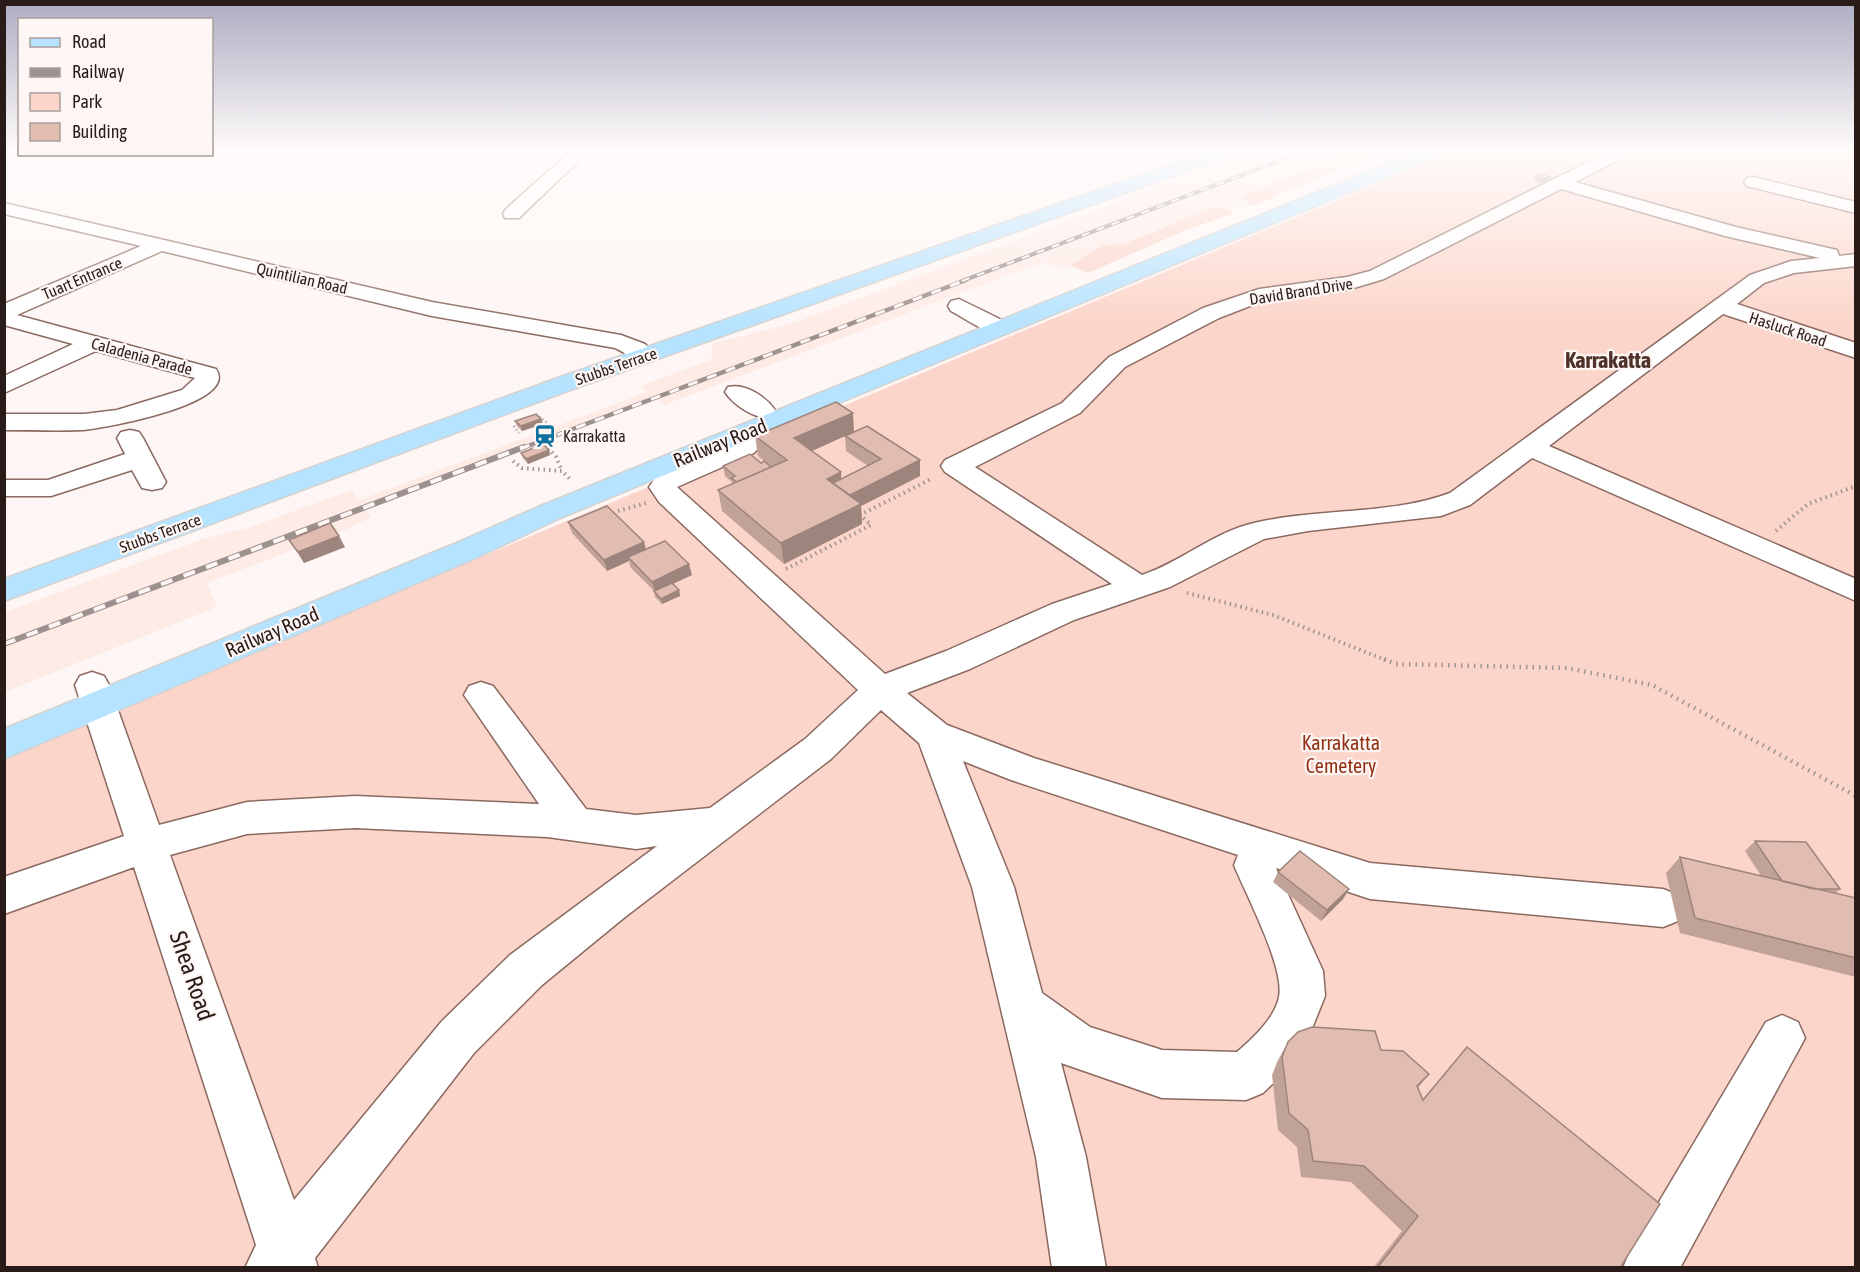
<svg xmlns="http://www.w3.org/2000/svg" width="1860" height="1272" font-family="'Asap Condensed',sans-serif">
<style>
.built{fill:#feebe6}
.green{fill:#fcd5ca}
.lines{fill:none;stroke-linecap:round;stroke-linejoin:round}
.minor-casing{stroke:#8a6960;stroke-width:3}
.major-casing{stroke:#d4d2d1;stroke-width:3}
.path-far3{stroke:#9e9491;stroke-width:2;stroke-dasharray:1 2;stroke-linecap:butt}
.path-far2{stroke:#9e9491;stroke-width:3;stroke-dasharray:1 3;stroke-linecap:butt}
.path-far1{stroke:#9e9491;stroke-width:4;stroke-dasharray:1.5 4;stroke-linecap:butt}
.path{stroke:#9e9491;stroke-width:4.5;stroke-dasharray:1.5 5;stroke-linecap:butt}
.minor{fill:#fff;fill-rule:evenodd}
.major{fill:#b6e3ff;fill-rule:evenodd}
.rail-far2-casing{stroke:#9c918f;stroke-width:4}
.rail-far1-casing{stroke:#9c918f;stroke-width:4.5}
.rail-casing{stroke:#9c918f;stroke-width:6}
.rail-far2{stroke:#fef6f4;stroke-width:2;stroke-dasharray:8;stroke-linecap:butt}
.rail-far1{stroke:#fef6f4;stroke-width:3;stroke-dasharray:10;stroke-linecap:butt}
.rail{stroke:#fef6f4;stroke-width:4;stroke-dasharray:12;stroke-linecap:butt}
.wall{fill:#c1a298;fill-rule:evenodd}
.shaded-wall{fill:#9d847c}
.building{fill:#e0bcb1;stroke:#9d847c;stroke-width:1.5}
.labels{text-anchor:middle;stroke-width:4.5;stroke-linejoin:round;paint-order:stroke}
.far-street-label{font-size:16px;fill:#291c18;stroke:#fef6f4}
.far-poi-label{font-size:16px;fill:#291c18;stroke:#fef6f4;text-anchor:start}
.street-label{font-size:20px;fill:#291c18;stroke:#fef6f4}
.park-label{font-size:20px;fill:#933114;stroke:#fef6f4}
.far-district-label{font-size:22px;font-weight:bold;fill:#4f322a;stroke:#fef6f4}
.near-street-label{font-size:24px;fill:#291c18;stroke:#fef6f4}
</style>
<rect width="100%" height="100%" fill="#fef6f4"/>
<path class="built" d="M1272,149H1372L1062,271L1044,262L664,405L657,399L367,509L371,517L345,530L207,583L217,607L5,692V612L203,539L248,528L352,490L359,500L647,392L640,386L711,360L713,343L788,325L1181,178Z"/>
<path class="green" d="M1363,149H1387C1354,162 1322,177 1289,190C1275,195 1265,203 1251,206L1240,196Z
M1460,149H1855V1267L5,1268V755Z
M1212,208L1228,209L1234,213L1186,230L1088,273L1071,265L1103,245L1124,244Z"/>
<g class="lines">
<g class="minor-casing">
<path id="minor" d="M573,149H591L519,218H505L503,214L505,210Z
M1173,149H1196L1203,154L1195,159L1175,153Z
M1614,149H1635L1633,153L1575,182L1736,227L1837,250L1839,256L1856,254V266L1794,273L1764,283L1737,304L1856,343V358L1723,314L1549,446L1856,579V601L1532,458L1470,505L1441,516L1308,531L1264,539L1170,587L1074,620L970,669L907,693L947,725L1034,758L1370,863L1663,889L1678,895L1684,908L1678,921L1663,927L1370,899L1276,868L1323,971L1325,996L1309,1036L1290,1067L1263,1093L1246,1100L1162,1098L1061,1063L1086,1157L1106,1268H1052L1036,1157L972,887L919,743L881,710L831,759L625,917L542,985L474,1053L315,1258L318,1268H245L256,1245L134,867L4,914V877L124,836L75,685L80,676L92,672L104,676L109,685L159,825L247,802L355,796L539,804L464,695L469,686L481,682L493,686L586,809L636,815L710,808L805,739L858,690L659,502L649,487L659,473L736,441L756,419L761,417C748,414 732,403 725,392L728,387C745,383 765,396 775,410L771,415L766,417L774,419L778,424L754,453L677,487L885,674L946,651L1052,604L1112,584L945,472L941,466L945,460L1062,403L1109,357L1203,308L1259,289L1347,277L1370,271ZM1561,189L1725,236L1820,258L1791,261L1750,275L1450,493C1392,515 1317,508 1254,523C1214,532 1181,562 1142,575L975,467L1080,413L1125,367L1219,318L1263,301L1347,290L1384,279ZM963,761L1011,780L1238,855L1234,865C1246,895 1285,967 1279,997C1275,1018 1253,1038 1237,1052L1162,1050L1090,1027L1042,993L1014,887ZM355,828L547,837L636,849L657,846L510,955L442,1021L294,1200L170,855L247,834Z
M1753,177L1856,202V213L1747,186L1744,182L1747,178Z
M4,203L432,302L621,335L645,344L656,356L652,361C637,365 629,354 615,348L432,316L162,251L17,315L216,369C240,404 105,428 83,430C57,431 31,430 4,430V414H84L117,410L182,390L195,378L96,351L4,393V376L73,344L4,325V304L141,246L4,214Z
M959,299L1008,323L1011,328L1008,333C989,337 968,320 951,311L948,306L951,301Z
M130,430L139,432L143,438L166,482L162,488L152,490L142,488L132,470L51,496H4V480H48L125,454L117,438L121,432Z
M1782,1015L1798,1022L1805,1038L1680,1268H1623L1631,1249L1766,1022Z"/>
</g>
<g class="major-casing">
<path id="major" d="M1216,149H1239L1237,153L573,389L4,601V579L555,379Z
M1424,149H1446L1444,153L558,519L476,558L4,759V729L454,544L538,507Z"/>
</g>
<path class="path-far3" d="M1502,149L1521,152L1548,149
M1251,153L1264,149"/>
<path class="path-far2" d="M539,417L547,423
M514,426L519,433"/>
<path class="path-far1" d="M548,448L556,457L562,471
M513,461L522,468L562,471L571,480
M618,511L646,503
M1776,531L1808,504L1856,486
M786,569L871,525L860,515L933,478
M1187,593L1273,615L1388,661"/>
<path class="path" d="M1384,659L1396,664L1567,668L1652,685L1856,796"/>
<use href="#minor" class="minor"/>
<use href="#major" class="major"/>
<g class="rail-far2-casing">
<path id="rail-far2" d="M962,281L1311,149"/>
</g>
<g class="rail-far1-casing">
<path id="rail-far1" d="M520,449L966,280"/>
</g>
<g class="rail-casing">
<path id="rail" d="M4,644L524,447"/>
</g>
<use href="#rail-far2" class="rail-far2"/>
<use href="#rail-far1" class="rail-far1"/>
<use href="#rail" class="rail"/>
</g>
<path class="wall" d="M1535,177H1550L1548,181L1542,184L1533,181Z
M515,421L543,424L522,431L517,426Z
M854,432L920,460V476L861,506L862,524L784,564L722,511L718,490L732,484V482L725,476L723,466L761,463L771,467L758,456L755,436ZM845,436L846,451L868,466L841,479V472L812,451Z
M549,450L550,455L528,464L523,458L521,453Z
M568,522L646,549L692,575L673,584L679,590L680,596L662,604L655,597L654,591L631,568L629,561L607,571L572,533Z
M289,540L345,547L304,563Z
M1755,841L1840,889L1835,894L1856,898V977L1680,933L1666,873L1680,857L1761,876L1745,851Z
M1278,872L1349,889L1343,899L1321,921L1273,882Z
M1288,1042L1381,1050L1429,1074L1418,1088L1423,1100L1620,1268H1373L1402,1231L1351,1182L1301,1177L1297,1147L1278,1130L1272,1075L1278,1060Z"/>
<path class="shaded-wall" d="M1550,177L1548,181L1542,184L1544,179Z
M853,413L854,432L796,458L794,438Z
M541,419L543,424L522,431L521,426Z
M549,450L550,455L528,464L526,459Z
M920,460V476L861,506L862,524L784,564L781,543L848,496Z
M841,472L842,492L827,479Z
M339,536L345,547L304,563L298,552Z
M644,542L647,553L628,557L629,561L607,571L604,560Z
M689,564L692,575L655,592L652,582Z
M679,590L680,596L662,604L661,599Z
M1349,889L1343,899L1321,921L1327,910Z"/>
<path class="building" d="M1540,174L1550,177L1544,179L1535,177Z
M836,402L853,413L794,438L841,472L827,479L861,504L781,543L718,490L787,460L755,436Z
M536,414L541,419L521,426L515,421Z
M867,426L920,460L850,495L833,483L881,459L845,436Z
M543,444L549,450L526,459L521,453Z
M750,454L761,463L764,461L771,467L737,482L731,478L735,476L723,466Z
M607,506L644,542L604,560L568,522Z
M330,523L339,536L298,552L289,540Z
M665,541L689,564L652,582L628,557Z
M672,583L679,590L661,599L654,591Z
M1755,841L1806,842L1840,889H1814L1782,881Z
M1300,851L1349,889L1327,910L1278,872Z
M1680,857L1856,898V958L1695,918Z
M1312,1027L1375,1031L1381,1050L1403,1051L1429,1074L1417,1086L1423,1100L1467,1047L1660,1204L1620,1268H1377L1418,1216L1364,1166L1313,1161L1308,1130L1289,1113L1282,1057L1288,1042L1298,1032Z"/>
<linearGradient id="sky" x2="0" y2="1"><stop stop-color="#adacc2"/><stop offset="0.46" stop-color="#fffbfa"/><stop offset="1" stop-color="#fffbfa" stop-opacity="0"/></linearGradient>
<rect width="1860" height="327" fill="url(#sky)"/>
<defs>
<g id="station-bare" transform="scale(1.8)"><path d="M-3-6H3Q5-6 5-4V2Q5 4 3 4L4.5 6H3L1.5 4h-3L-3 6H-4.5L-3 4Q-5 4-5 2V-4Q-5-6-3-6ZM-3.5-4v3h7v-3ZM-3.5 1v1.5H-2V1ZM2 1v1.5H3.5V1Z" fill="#10719e" stroke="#fef6f4" stroke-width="2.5" paint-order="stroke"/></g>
</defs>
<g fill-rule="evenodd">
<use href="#station-bare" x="545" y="436"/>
</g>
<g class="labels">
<g class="far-street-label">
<text transform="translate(82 278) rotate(-23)" y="6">Tuart Entrance</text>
<text transform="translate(302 278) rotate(13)" y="6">Quintilian Road</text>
<text transform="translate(1301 291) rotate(-9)" y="6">David Brand Drive</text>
<text transform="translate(1788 329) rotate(18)" y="6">Hasluck Road</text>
<text transform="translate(142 356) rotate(15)" y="6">Caladenia Parade</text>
<text transform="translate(616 366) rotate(-19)" y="6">Stubbs Terrace</text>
<text transform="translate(160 533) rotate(-20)" y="6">Stubbs Terrace</text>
</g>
<g class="far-poi-label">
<text x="563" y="442">Karrakatta</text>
</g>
<g class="street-label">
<text transform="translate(720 443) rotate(-22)" y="7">Railway Road</text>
<text transform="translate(272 632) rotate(-23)" y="7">Railway Road</text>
</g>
<g class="park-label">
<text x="1341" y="750">Karrakatta<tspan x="1341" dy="23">Cemetery</tspan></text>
</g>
<g class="far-district-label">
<text x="1608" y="368">Karrakatta</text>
</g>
<g class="near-street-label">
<text transform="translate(192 976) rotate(71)" y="8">Shea Road</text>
</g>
</g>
<rect width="1860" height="1272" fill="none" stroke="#291c18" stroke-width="12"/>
<rect x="18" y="18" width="195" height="138" fill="#fef6f4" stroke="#a99f9c" stroke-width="1.5"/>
<rect x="30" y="38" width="30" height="9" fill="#b6e3ff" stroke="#a99f9c" stroke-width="1.5"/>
<text x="72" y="48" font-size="18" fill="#291c18">Road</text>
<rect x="30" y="68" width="30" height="9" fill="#9c918f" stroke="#a99f9c" stroke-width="1.5"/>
<text x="72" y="78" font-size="18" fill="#291c18">Railway</text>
<rect x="30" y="93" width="30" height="18" fill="#fcd5ca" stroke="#a99f9c" stroke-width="1.5"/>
<text x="72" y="108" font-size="18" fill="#291c18">Park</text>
<rect x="30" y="123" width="30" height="18" fill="#e0bcb1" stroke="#a99f9c" stroke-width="1.5"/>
<text x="72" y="138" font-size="18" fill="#291c18">Building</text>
</svg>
